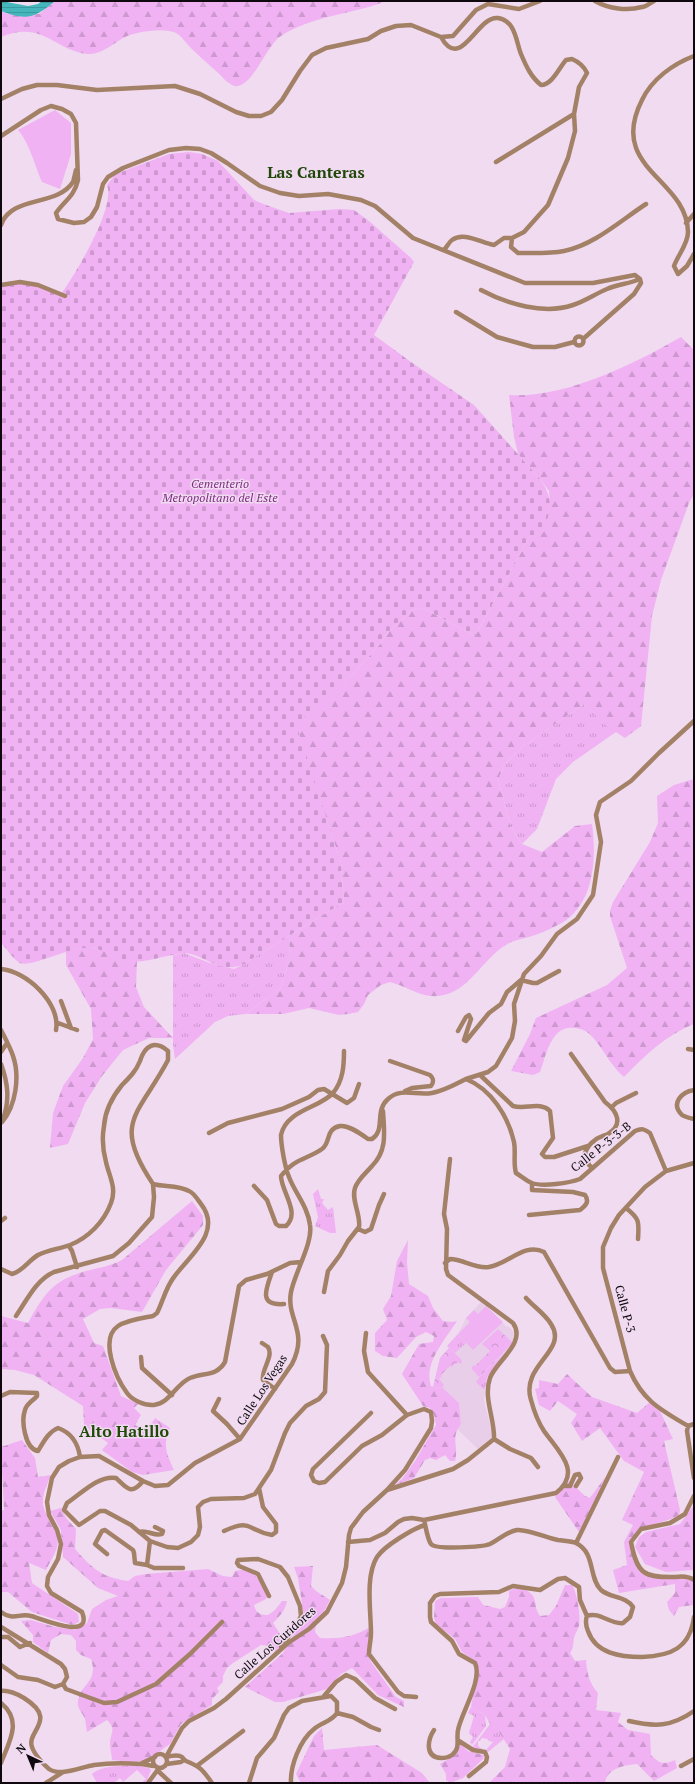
<svg xmlns="http://www.w3.org/2000/svg" width="695" height="1784" font-family="'PT Serif',serif">
<style>
.built{fill:#e8cee9}
.grass{fill:url(#grass-tufts)}
.forest{fill:url(#forest-firs)}
.cemetery{fill:url(#cemetery-stones)}
.park{fill:url(#park-crowns)}
.pitch{fill:#f0b2f3}
.water{fill:url(#water-rules)}
.lines{fill:none;stroke-linecap:round;stroke-linejoin:round}
.minor{stroke:#a38167;stroke-width:4.5}
.labels{text-anchor:middle;stroke-width:3;stroke-linejoin:round;paint-order:stroke}
.park-label{font-size:12px;font-style:italic;fill:#7e2d83;stroke:#f0dbf0}
.street-label{font-size:12px;fill:#0f090f;stroke:#f0dbf0}
.district-label{font-size:16px;font-weight:bold;fill:#204808;stroke:#f0dbf0}
</style>
<defs>
<pattern id="grass-tufts" width="24" height="20" patternUnits="userSpaceOnUse"><rect width="24" height="20" fill="#f0b2f3"/><path d="M3 7l-1-3M5 7V3M7 7l1-3M15 17l-1-3M17 17v-4M19 17l1-3" fill="none" stroke="#cd98cf"/></pattern>
<pattern id="forest-firs" width="22" height="20" patternUnits="userSpaceOnUse"><rect width="22" height="20" fill="#f0b2f3"/><path d="M5 1l3.5 6h-7zM16 11l3.5 6h-7z" fill="#cd98cf"/></pattern>
<pattern id="cemetery-stones" width="16" height="16" patternUnits="userSpaceOnUse"><rect width="16" height="16" fill="#f0b2f3"/><path d="M2 7V4a2 2 0 0 1 4 0v3zM10 15v-3a2 2 0 0 1 4 0v3z" fill="#cd98cf"/></pattern>
<pattern id="park-crowns" width="20" height="18" patternUnits="userSpaceOnUse"><rect width="20" height="18" fill="#f0b2f3"/><path d="M2 6a3 3 0 1 1 6 0M12 15a3 3 0 1 1 6 0" fill="none" stroke="#cd98cf"/></pattern>
<pattern id="water-rules" width="6" height="5" patternUnits="userSpaceOnUse"><rect width="6" height="5" fill="#45b6bc"/><path d="M0 2.5h6" fill="none" stroke="#3b9ba0"/></pattern>
</defs>
<rect width="100%" height="100%" fill="#f0dbf0"/>
<path class="built" d="M481,1302L507,1327L508,1326L514,1332L515,1331L512,1345L494,1367L486,1380L484,1401L492,1432L491,1438L478,1449L457,1429L461,1424L459,1403L442,1387H433L440,1358L449,1348L447,1346L458,1334L466,1318Z"/>
<path class="grass" d="M584,704L616,732L573,762L556,779L537,829L522,844L511,827L498,779L505,764L522,747Z
M289,936L290,958L280,989L245,1014L228,1016L215,1022L175,1059L173,1045V955L184,953L210,963L234,969L242,965Z
M318,1189L321,1199H324L322,1203L328,1210L333,1207L336,1233H330L315,1226L318,1217L313,1194Z
M458,1334L466,1343L455,1353L447,1346Z
M507,1351L487,1377L485,1389H483L476,1382L481,1375Z
M471,1707L485,1715L486,1726L472,1745L470,1742L473,1737L469,1733L474,1716L468,1713Z
M490,1724L499,1731L504,1739L488,1752L486,1750L493,1742L489,1741L487,1739L482,1738L480,1741H478V1746L482,1749L472,1748Z
M133,1765L149,1768L151,1770L146,1783H141L146,1779L137,1770L123,1782L120,1778L114,1783H97L92,1774C102,1765 121,1766 133,1765Z"/>
<path class="forest" d="M55,1H386C351,15 313,15 281,36C266,45 252,90 234,86C232,85 229,83 226,81C216,70 204,61 193,50C188,46 182,36 176,33C164,27 134,32 123,38C112,45 100,55 87,54C52,49 43,20 1,37V11L8,14H39Z
M681,337L694,350V494L689,503L661,580L652,616L641,726L625,738L608,727L584,704L522,747L505,764L498,779L511,827L522,844L542,852L575,826L592,824C597,861 594,910 554,927C547,930 539,934 532,936C523,939 513,940 506,945C479,961 467,999 430,996C416,994 403,985 390,982L381,985L368,995L364,1004L358,1012L348,1014L339,1015L309,1008L283,1014H245L280,989L290,958L289,936L344,902L341,863L295,724L353,674L380,644L388,632L413,610L423,608L475,636L530,536L548,519L550,503L549,491L540,479L518,454L514,437L509,395C564,399 634,364 681,337Z
M694,779V1024C665,1036 645,1055 624,1077C611,1066 605,1052 595,1040C589,1032 584,1029 575,1028C551,1024 546,1056 540,1072L533,1075L511,1071L530,1034L536,1018L607,985L627,968L610,916V911L613,902L650,842L658,823L657,796L674,785Z
M87,947L106,951L124,961H137L136,987L144,1007L173,1038H149L123,1050L102,1076L85,1103L68,1144L50,1148L53,1113L63,1086L83,1058L93,1039L91,1009L66,965V951Z
M192,1201L203,1216V1225L166,1270L142,1312L111,1308L100,1309L83,1319L94,1343L103,1346L121,1396L138,1404L134,1408L141,1415L135,1425L147,1430L155,1418L170,1428C162,1445 167,1455 174,1470L143,1475L132,1472L102,1450L108,1443L84,1425L83,1406L34,1375L15,1370L1,1369V1316L28,1323C44,1294 53,1280 86,1271C98,1268 111,1266 122,1260Z
M408,1240L407,1263L409,1284L428,1296L433,1308L443,1321L452,1322L457,1321C446,1339 423,1363 431,1386L440,1389L442,1387L459,1403L461,1424C450,1438 459,1446 455,1461H450L445,1455L436,1460L430,1458L425,1460L414,1478L394,1486L402,1479L415,1461L436,1425L434,1415L430,1408L423,1406L402,1374L419,1344L433,1342L434,1336L426,1332L416,1337L397,1358L383,1356L375,1351V1333L387,1320L383,1309L391,1296L397,1261Z
M567,1374L592,1397L637,1413L650,1402L659,1409L673,1439L664,1441L680,1510L679,1515L671,1519L639,1529L629,1543L634,1562L650,1578L672,1579L690,1577L694,1582V1605L679,1607L674,1616L669,1610L667,1602L675,1593V1584L619,1593L613,1570L627,1565L624,1542L633,1525L622,1520L644,1472L624,1461L600,1428L582,1441L571,1423L577,1414L558,1401L550,1411L539,1405L535,1389L539,1388V1380L558,1384Z
M22,1440L35,1458L38,1477L51,1475C47,1484 42,1495 43,1505C46,1518 61,1533 57,1547C55,1554 50,1562 46,1570L29,1563L32,1583L78,1614L79,1622L72,1625L32,1612L8,1592H1V1511L4,1510L1,1447Z
M606,1476L579,1532L555,1497L563,1489L569,1481L585,1496L590,1498Z
M694,1505V1572L692,1570L666,1572L645,1564L635,1547L639,1537L646,1532L680,1524Z
M61,1508L66,1518L76,1529L75,1549C93,1569 101,1577 128,1581L135,1576L146,1574L208,1569L223,1576L232,1577L235,1571C253,1566 260,1581 268,1594L266,1599L254,1605C256,1613 260,1615 268,1615L275,1610L282,1601H287C285,1611 280,1616 273,1623L280,1634L284,1636V1639L275,1652L270,1646L261,1645L233,1663L227,1668L223,1676V1682L217,1688L219,1692L212,1699V1705L181,1724L170,1744L150,1758L144,1761L132,1762L112,1760C112,1755 110,1750 110,1744C110,1733 117,1730 107,1720L87,1732C86,1728 86,1723 85,1719C83,1713 77,1709 78,1702C79,1684 99,1683 91,1659L81,1655L76,1650V1641L71,1635L61,1634L51,1640L48,1653L33,1642V1635L21,1621L31,1620L55,1627L75,1630L87,1623L92,1609L106,1600L118,1596L98,1588L63,1557L61,1530L50,1511Z
M313,1566L311,1586L316,1591L330,1600L322,1615L316,1622L315,1632L320,1638C342,1639 353,1637 372,1626L367,1652L371,1662L396,1697L404,1701V1707L378,1695L352,1668L341,1674L327,1689L283,1702H275L245,1687L283,1653L304,1617L298,1578L294,1567Z
M565,1585H572C577,1592 581,1617 579,1626C578,1630 575,1633 574,1638C573,1644 574,1647 570,1653L575,1661L586,1660C587,1673 589,1683 598,1693L596,1710L621,1713L618,1722L628,1730L650,1734L651,1755C660,1764 663,1765 675,1760L677,1768L654,1781L637,1764C625,1765 607,1768 605,1783H489L505,1767L510,1749L499,1732L490,1724L485,1715L471,1707L475,1685V1661L462,1652L455,1639L436,1624L434,1618L435,1601L441,1598L478,1597L483,1605L500,1609L505,1607L509,1597V1591C517,1586 530,1589 534,1598C537,1605 534,1607 540,1616L549,1615L556,1606Z
M322,1728L324,1750L377,1745L422,1773L430,1783H301L296,1774L314,1736Z
M460,1744L468,1751L484,1755L483,1759L463,1778L450,1783L446,1780V1774L440,1764L457,1754Z"/>
<path class="cemetery" d="M189,152L202,154L218,161L254,200L266,205L289,213L340,209L354,210L369,221L411,258L414,262L374,335L411,362L474,405L540,479C554,499 551,508 544,532L530,536L475,636L423,608L413,610L388,632L380,644L353,674L296,724L341,863L344,902L242,965C219,974 204,954 184,953C181,953 176,954 172,955C157,958 140,964 124,961C112,958 106,949 90,948C71,946 31,968 20,963C14,960 7,949 1,943V283L18,281L61,294C75,275 116,207 107,185L114,176L121,172L169,154Z"/>
<path class="park" d="M498,1329L513,1343L479,1377L471,1368L474,1365L475,1366L490,1351L482,1344Z
M449,1348L461,1359L462,1362L460,1364L458,1362L451,1367L450,1366L441,1375L442,1376L439,1379L444,1385L440,1389L433,1387L440,1358Z"/>
<path class="pitch" d="M55,110L71,123V154L60,189L42,182C35,166 29,142 18,130Z
M486,1306L503,1322L473,1350L458,1334L470,1322L466,1318L474,1310L478,1314Z"/>
<path class="water" d="M1,1L28,6L38,4L42,1H55C35,18 27,21 1,11Z"/>
<g class="lines">
<path class="minor" d="M595,1C609,9 627,11 642,7C646,7 650,3 654,1
M441,37C461,73 477,15 498,18C516,21 516,42 521,54C526,66 531,77 541,85C552,85 559,68 566,60L572,59C579,62 584,66 587,73L579,87L574,114L575,131L568,158L548,205L524,232L512,238L511,247L518,253C533,253 549,254 564,251C594,245 620,221 646,204
M694,56C673,64 652,79 642,100C607,169 687,178 688,232C688,244 678,255 674,266L678,274L687,266L694,254
M1,99L22,89L37,85H57L97,90L175,86L200,94L236,112L249,116H261L271,112L282,100L300,71L312,55L326,48L368,39L381,31L396,26L411,25L441,37L453,36L476,10L488,4L519,9L540,1
M1,136L41,110L51,106L62,109L71,114L76,123L78,180C74,197 65,200 56,213L58,219L74,223L84,222L91,217L97,207L103,184L108,177L123,168L169,150L186,148L200,149L211,153L227,163L260,186L280,193L299,196L328,194L361,200L375,206L413,238L525,283H593L635,275L640,279L641,283L634,294L583,339
M496,162L574,114
M686,223L694,214
M1,225C11,195 57,207 73,182C74,179 75,174 76,170
M444,250C447,247 449,242 452,240C464,231 481,243 494,245L504,238H512
M1,285L20,282L38,285L65,296
M481,290C507,304 544,315 573,305C585,301 595,294 607,289C618,284 629,284 640,279
M456,312L497,337L533,347H555L574,342
M574.5 341a4.5 4.5 0 1 1 9 0a4.5 4.5 0 1 1-9 0Z
M1,969C26,971 61,1003 56,1030
M61,1001L71,1028
M58,1023L77,1030
M1,1030C5,1038 10,1047 13,1056C20,1076 16,1106 2,1122
M458,1031L466,1017L469,1015L471,1019L464,1040L466,1041L489,1013L501,1004L507,992L521,980L533,983H537L559,971
M688,1049L694,1050
M1,1052L7,1043
M571,1054L605,1102C617,1111 624,1124 608,1134C604,1136 598,1137 594,1141C589,1144 587,1148 585,1153L589,1165L593,1168
M390,1061L430,1075C434,1079 434,1082 431,1086L412,1088L405,1091
M1,1064C8,1083 10,1100 3,1119
M480,1075L513,1106C525,1110 540,1101 550,1111L553,1138L542,1154L545,1157H554L588,1146
M466,1079L488,1072L496,1066L512,1038L515,1021L514,1004L524,974L541,956L557,934L577,919L593,895L601,842L596,815L600,802L631,781L659,753L694,721
M694,1090C682,1092 670,1103 682,1115C685,1117 690,1118 694,1119
M612,1107L616,1103L636,1093
M209,1133L228,1123L282,1109L309,1097L318,1090L324,1089L347,1103L354,1098L359,1084
M694,1163L666,1171L645,1187L619,1215L611,1228L603,1247V1268L630,1371C643,1401 661,1410 688,1426L687,1431L694,1478
M254,1186L267,1200L276,1224L279,1226H286C301,1213 281,1191 281,1176C293,1159 308,1159 322,1149C331,1143 325,1129 340,1126C349,1125 361,1134 368,1139H372C386,1130 374,1111 388,1099C401,1087 416,1096 432,1093C444,1091 456,1084 466,1079C491,1089 508,1116 514,1142C516,1152 513,1163 516,1173C521,1176 527,1181 532,1183C543,1187 569,1183 580,1179L635,1131C642,1128 644,1129 650,1133L666,1171
M626,1208C640,1219 639,1222 638,1239
M529,1215L580,1210C585,1206 590,1202 585,1195L573,1192L532,1190V1183
M1,1221L5,1218
M358,1229L365,1232L371,1229L379,1205L384,1194
M69,1246L72,1251L77,1267
M445,1263L450,1259C463,1259 475,1269 489,1267C508,1264 525,1242 544,1252L610,1368L615,1372L630,1371
M1,1269L12,1274C23,1271 28,1261 38,1255C48,1250 59,1249 70,1245C88,1238 104,1222 111,1203C117,1188 109,1176 106,1162C103,1151 102,1137 104,1126C105,1111 113,1096 122,1085C130,1077 136,1071 140,1061C145,1045 155,1040 168,1051V1060C139,1115 111,1122 153,1184C164,1187 178,1185 189,1191C194,1193 198,1200 201,1204C223,1232 189,1256 174,1277C166,1287 163,1301 157,1313L153,1316C143,1318 127,1320 118,1326C99,1339 116,1378 127,1393C132,1400 145,1406 154,1405C170,1403 176,1384 190,1378C204,1372 216,1377 225,1362L239,1286L246,1280L267,1274L290,1263L301,1262
M272,1272C266,1289 258,1306 284,1304
M324,1292L328,1271L340,1255L348,1241L359,1227C361,1215 351,1200 355,1188C358,1179 366,1173 372,1166C388,1150 384,1131 383,1111
M16,1316C27,1300 36,1280 54,1272L113,1256L129,1243L152,1217L154,1197L153,1184
M366,1333L364,1351L368,1372L407,1415
M262,1343L268,1347C274,1357 261,1369 263,1380L275,1389
M141,1357L142,1368L172,1395
M1,1396L10,1392L37,1393V1396C33,1401 27,1403 25,1410C21,1421 25,1449 38,1451C43,1443 48,1432 58,1428C72,1433 78,1443 80,1457
M219,1399L213,1411L227,1424L240,1439
M688,1426L694,1424
M494,1439L510,1449L531,1458L538,1467
M143,1481C131,1496 127,1488 116,1478C98,1475 81,1494 67,1503L64,1510L79,1525L100,1511H105L131,1525L150,1541L167,1547L178,1548L191,1542L198,1535L200,1527L198,1507L203,1502L211,1499L244,1498L255,1494L271,1470L285,1433L290,1423L306,1406L319,1399L325,1392L327,1345L323,1336
M563,1486H570L575,1475L579,1474L581,1478L576,1486
M387,1490L453,1469L468,1460L494,1439C495,1419 483,1398 490,1378C496,1361 527,1343 513,1323L448,1275L446,1269L447,1229L444,1214L450,1159
M694,1496L685,1514L670,1523L641,1529L631,1542C637,1574 644,1578 676,1577C683,1576 688,1576 694,1580
M424,1520C426,1527 427,1538 431,1544C435,1550 483,1547 490,1544C500,1539 506,1532 517,1530C527,1529 548,1538 558,1540C564,1541 571,1541 576,1543C596,1553 588,1577 601,1590C610,1598 626,1596 633,1607L630,1617L623,1623C611,1625 599,1611 587,1616
M224,1531C253,1518 247,1531 272,1535L276,1532V1524L263,1507L259,1488
M139,1532C147,1529 154,1537 162,1534L163,1531L155,1527
M150,1541L147,1565L154,1568H183
M348,1542L370,1540L385,1533L398,1522L404,1519L412,1518L424,1520L556,1493C583,1472 558,1451 544,1431C538,1422 534,1411 531,1400C520,1365 569,1351 551,1324C545,1314 534,1307 526,1298
M576,1543L618,1457
M107,1554L95,1544L102,1531L105,1530L133,1550L134,1553L135,1563L147,1565
M269,1596L258,1574L239,1566L237,1563L238,1560L258,1559L280,1567L288,1577L300,1606L301,1616L297,1625L281,1647
M1,1612C13,1621 19,1613 31,1616C40,1618 94,1642 82,1612L51,1593L47,1586L48,1577L58,1559L61,1544L57,1530L49,1515L47,1502L52,1478L59,1467L69,1461L80,1457L99,1456L143,1481L155,1486L168,1485L195,1463L240,1439L292,1364C309,1331 286,1319 291,1292C295,1272 313,1243 310,1225C308,1207 295,1193 289,1177C285,1168 281,1145 281,1135C286,1110 320,1108 333,1093C343,1081 344,1066 344,1051
M587,1616C585,1621 586,1626 588,1631C596,1654 621,1657 642,1657C671,1656 690,1648 694,1617
M1,1627L61,1664L65,1669L67,1677L63,1684L55,1687L38,1680L18,1677L1,1665
M1,1637H8L20,1647L30,1643
M63,1684L66,1689L74,1692L104,1703L117,1702L156,1684L190,1654L222,1622
M1,1691C9,1690 17,1694 24,1698C59,1720 26,1731 32,1747C34,1754 44,1765 49,1769C61,1777 81,1767 94,1765C109,1763 125,1763 140,1764C145,1764 150,1766 155,1766
M324,1696L336,1682L346,1675L355,1679L375,1698L395,1709
M416,1697L404,1696L398,1692L369,1654C369,1647 371,1640 371,1633C371,1612 365,1576 377,1557C384,1546 414,1528 425,1525
M1,1703C23,1721 9,1742 1,1763
M337,1713L353,1717L371,1727L379,1730
M629,1721C655,1727 671,1727 694,1711
M434,1730C428,1739 424,1757 441,1758C445,1758 448,1758 452,1755C461,1748 456,1739 458,1730C461,1713 483,1680 475,1663L459,1654L452,1641L431,1622L430,1617V1603L435,1596L440,1594L499,1592L513,1586L540,1590L558,1579L565,1578L579,1587L580,1600L587,1616
M459,1741L473,1750L485,1752L487,1757L486,1762L469,1776
M153 1761a7 7 0 1 1 14 0a7 7 0 1 1-14 0Z
M166,1757L182,1728L189,1721L214,1708L226,1699L288,1643L309,1629L327,1612L342,1583L346,1567L349,1535L351,1528L363,1512L387,1490L405,1470L431,1428L432,1421L431,1412L424,1409L407,1415L382,1435L362,1446L325,1482L319,1483L314,1481L311,1475L313,1469L371,1413
M166,1757C170,1756 178,1754 182,1757C183,1758 184,1760 186,1761C201,1767 203,1770 212,1783
M140,1764L155,1757
M167,1764L181,1762L184,1760
M198,1765L243,1731
M681,1766L694,1759
M158,1771L171,1783
M46,1783L63,1772
M148,1783L159,1768
M249,1783L257,1758L274,1738L284,1715L289,1708L302,1701L331,1696L337,1702V1713C331,1722 322,1722 314,1729C300,1740 290,1766 291,1783"/>
</g>
<g class="labels">
<g class="park-label">
<text x="220" y="488">Cementerio<tspan x="220" dy="14">Metropolitano del Este</tspan></text>
</g>
<g class="street-label">
<text transform="translate(601 1147) rotate(-38)" y="4">Calle P-3-3-B</text>
<text transform="translate(625 1309) rotate(75)" y="4">Calle P-3</text>
<text transform="translate(262 1390) rotate(-57)" y="4">Calle Los Vegas</text>
<text transform="translate(275 1643) rotate(-41)" y="4">Calle Los Curidores</text>
</g>
<g class="district-label">
<text x="316" y="178">Las Canteras</text>
<text x="124" y="1437">Alto Hatillo</text>
</g>
</g>
<rect width="695" height="1784" fill="none" stroke="#0f090f" stroke-width="4"/>
<g transform="translate(28 1756) rotate(316)" stroke="#f0dbf0" stroke-width="3" paint-order="stroke">
<path d="M0-3L7 15L0 10L-7 15Z" fill="#0f090f"/>
<text y="-6" font-size="11" font-weight="bold" text-anchor="middle" fill="#0f090f">N</text>
</g>
</svg>
